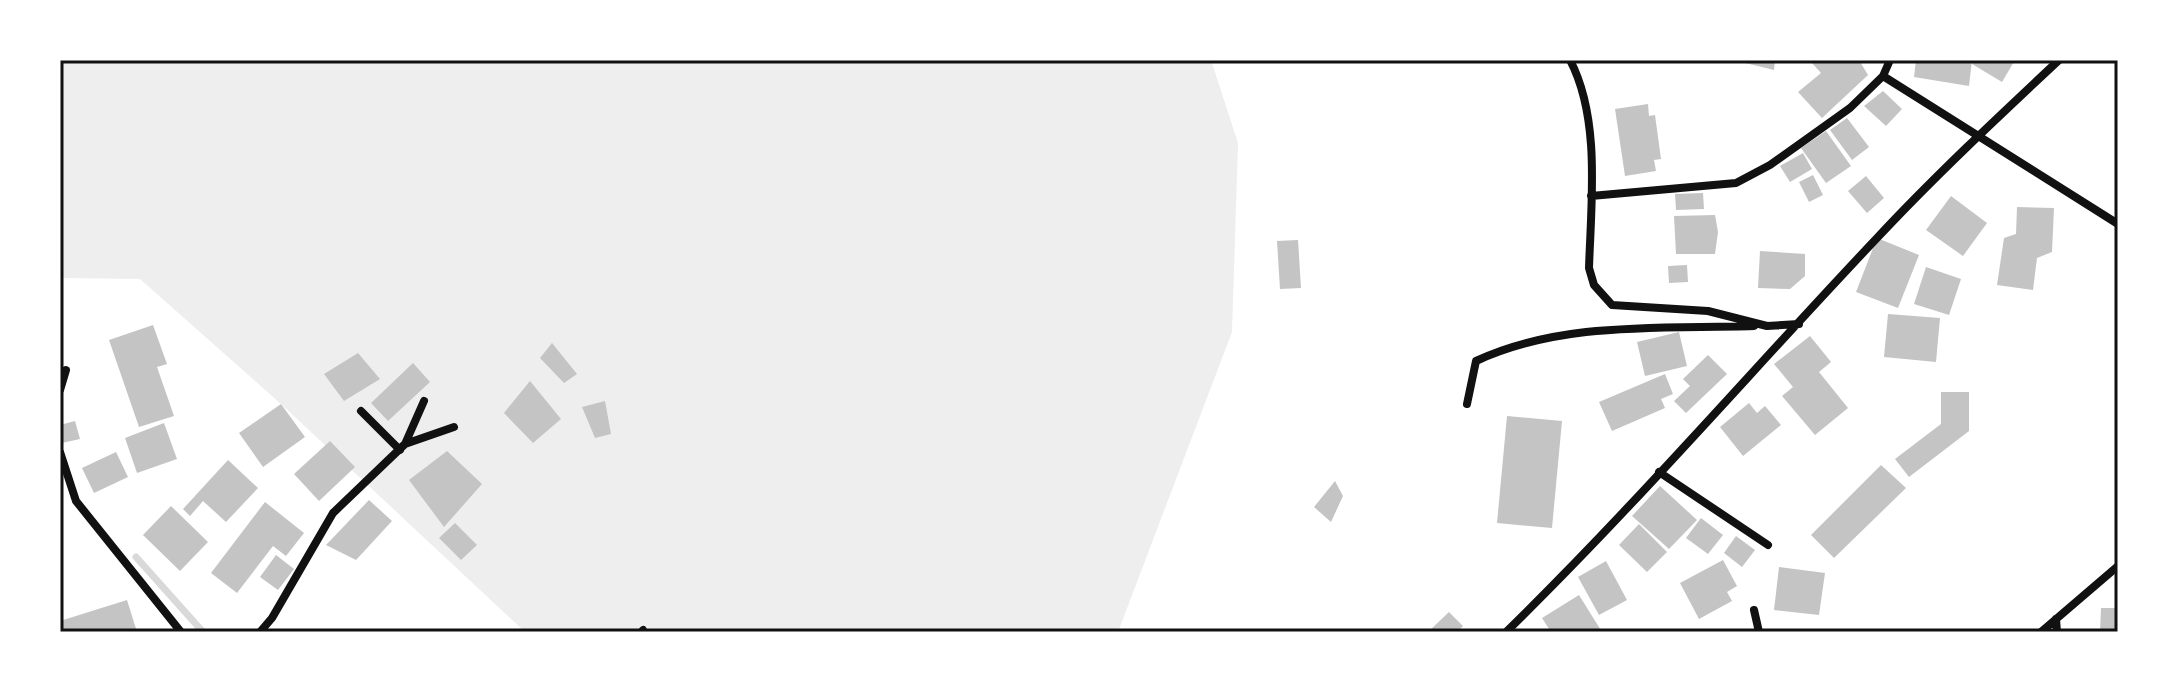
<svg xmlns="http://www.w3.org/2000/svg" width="2178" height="692" font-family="'DejaVu Sans',sans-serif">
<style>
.green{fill:#eee}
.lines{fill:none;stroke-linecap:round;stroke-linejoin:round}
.stream{stroke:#d9d9d9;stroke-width:7}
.building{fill:#c4c4c4}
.minor{stroke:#111;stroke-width:8}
.neatline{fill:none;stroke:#111;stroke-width:3}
</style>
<rect width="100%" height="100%" fill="#fff"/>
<path class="green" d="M60,60H1211L1238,143L1232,332L1118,632H525L281,404L140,279L60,278Z"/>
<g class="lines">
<path class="stream" d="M136,557L203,632"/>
</g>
<path class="building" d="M1733,60H1775L1774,70Z
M1815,60H1859L1868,75L1822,118L1798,92L1821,73L1812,63Z
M1916,60H1972L1969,86L1914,77Z
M1975,60H2015L2002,82L1972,64Z
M1883,91L1902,109L1886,126L1864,106Z
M1648,104L1649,116L1655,115L1661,159L1654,160L1656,171L1625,176L1615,109Z
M1847,118L1869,147L1852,160L1830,130Z
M1826,131L1851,166L1826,183L1801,148Z
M1803,153L1812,169L1790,182L1780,166Z
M1813,175L1823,195L1809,202L1799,182Z
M1866,176L1884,198L1867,213L1848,191Z
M1703,193L1704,209L1676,210L1675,194Z
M1951,196L1987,223L1963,256L1926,230Z
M2017,207L2054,208L2052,252L2037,258L2033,290L1997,285L2004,238L2016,234Z
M1715,215L1718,232L1715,254H1676L1674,216Z
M1877,238L1919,255L1898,308L1856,292Z
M1298,240L1301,288L1280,289L1277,241Z
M1760,251L1805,254V276L1790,289L1758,288Z
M1687,265L1688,282L1669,283L1668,266Z
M1926,267L1961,279L1949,315L1914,304Z
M1888,314L1940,318L1936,362L1884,357Z
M153,325L167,364L157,367L174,416L139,427L109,340Z
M1679,332L1687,366L1645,376L1637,342Z
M1810,336L1831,362L1819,372L1848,408L1815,435L1782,396L1793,387L1774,364Z
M552,343L577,374L564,383L540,358Z
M358,353L380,379L344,401L324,374Z
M1708,355L1727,374L1686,413L1674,401L1690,386L1683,379Z
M413,363L430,382L388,421L371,403Z
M1665,374L1673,394L1661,399L1665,408L1612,431L1599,402Z
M530,381L561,419L533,443L504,413Z
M1941,392H1969V431L1909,477L1895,459L1941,424Z
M605,401L611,434L595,438L582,407Z
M1749,403L1757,413L1765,406L1781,425L1743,456L1720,427Z
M281,404L305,437L263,467L239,433Z
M1507,416L1562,421L1552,528L1497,523Z
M75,421L80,439L62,443L60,425Z
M164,423L177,459L137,473L125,438Z
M330,441L355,467L319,501L294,474Z
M447,451L482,484L444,527L409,480Z
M116,452L128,477L94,493L82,468Z
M228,460L258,488L226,522L203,501L190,516L183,509Z
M1881,465L1906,488L1834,558L1811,535Z
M1335,481L1343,496L1331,522L1314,507Z
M1660,486L1697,520L1669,549L1632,516Z
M369,500L392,521L356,560L326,545Z
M265,502L304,533L286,556L273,546L237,593L211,573Z
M171,506L208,542L180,571L143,535Z
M1701,518L1723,535L1708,554L1686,538Z
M455,523L477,545L461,560L439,538Z
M1639,524L1667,552L1647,572L1619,545Z
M1736,536L1755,550L1742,567L1724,553Z
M276,555L294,569L278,590L260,577Z
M1723,560L1737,586L1727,592L1732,601L1699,619L1680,583Z
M1606,561L1627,600L1599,615L1578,577Z
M1779,567L1825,573L1819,615L1774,610Z
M1579,595L1602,632H1551L1542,618Z
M127,600L137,632H60V621Z
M2101,608H2118V632H2100Z
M1449,612L1463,626L1457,632H1428Z"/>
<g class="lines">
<path class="minor" d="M1570,60C1601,119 1591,203 1589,268L1594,285L1612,305L1708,311L1767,326L1799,324
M1890,60L1883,76L2118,224
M1591,196L1736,183L1770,165L1850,108L1883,76
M60,390L66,370
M1467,404L1476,361C1562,321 1661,329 1754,326
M361,411L400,450
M405,444L424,401
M60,452L76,501L181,632
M1659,472L1768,545
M1754,610L1759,632
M2056,619L2057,632
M643,630L644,632
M260,632L272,618L333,513L405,444L454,427
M1506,632C1635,506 1753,369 1877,238C1935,176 1997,118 2059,60
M2041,632L2118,566"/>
</g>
<rect width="2178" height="692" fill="none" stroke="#ffffff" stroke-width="124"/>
<rect x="62" y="62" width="2054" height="568" class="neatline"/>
</svg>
